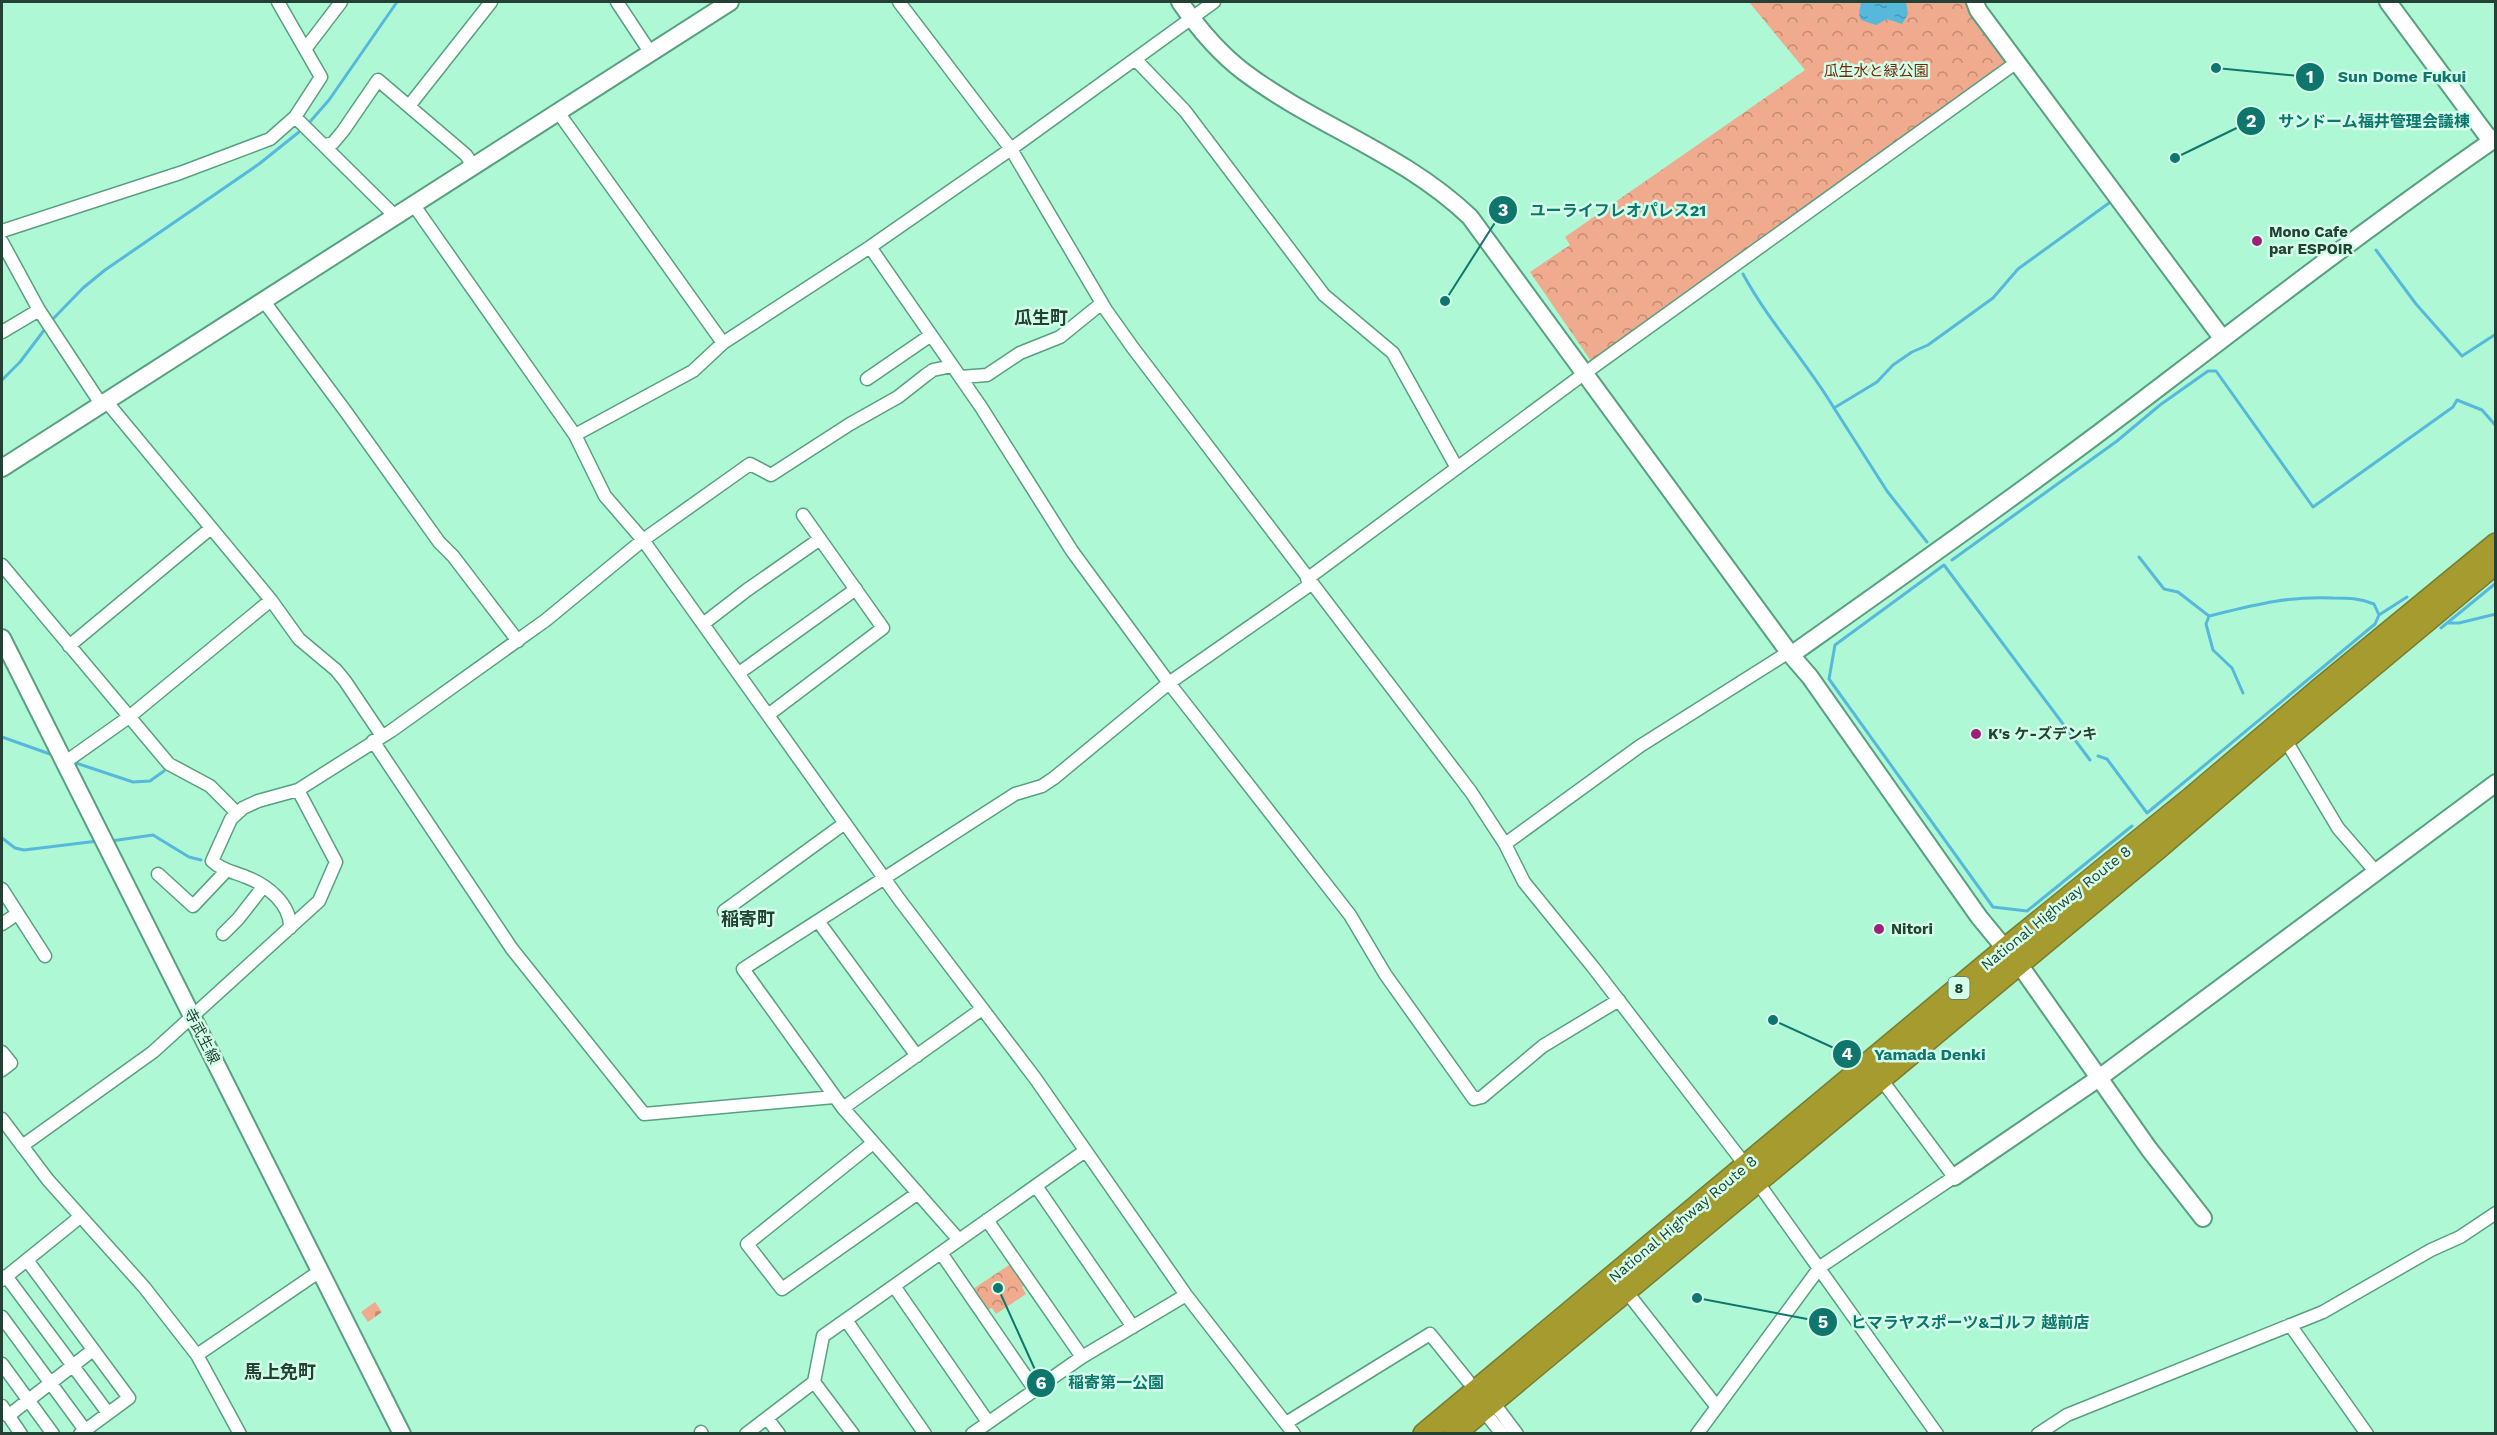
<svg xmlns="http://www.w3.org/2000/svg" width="2497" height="1435" font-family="'Work Sans','Noto Sans JP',sans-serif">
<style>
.cemetery{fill:url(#cemetery-stones)}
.park{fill:url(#park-crowns)}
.water{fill:url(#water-ripples)}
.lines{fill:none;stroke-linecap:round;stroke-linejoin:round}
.stream{stroke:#56b9dc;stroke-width:3}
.street-casing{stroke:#58a081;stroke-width:15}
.secondary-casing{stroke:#58a081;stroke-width:20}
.highway-casing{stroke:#787c30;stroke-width:24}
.street{stroke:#fff;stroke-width:12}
.secondary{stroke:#fff;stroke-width:16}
.highway{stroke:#a69b2e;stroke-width:21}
.poi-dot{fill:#9e2177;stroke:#d3fee9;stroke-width:2}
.labels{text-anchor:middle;stroke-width:5;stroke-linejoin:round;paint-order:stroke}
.shield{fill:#d3fee9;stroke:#587a6a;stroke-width:1.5}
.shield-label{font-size:14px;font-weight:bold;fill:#234134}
.park-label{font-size:15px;fill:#722d07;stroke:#d3fee9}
.poi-label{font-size:15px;font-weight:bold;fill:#234134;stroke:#d3fee9;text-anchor:start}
.street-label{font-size:15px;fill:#234134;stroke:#d3fee9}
.quarter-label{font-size:18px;font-weight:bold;fill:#234134;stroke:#d3fee9}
.leader{fill:none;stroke:#0f766e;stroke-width:2}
.callout-dot{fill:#0f766e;stroke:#d3fee9;stroke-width:2}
.mark-label{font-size:18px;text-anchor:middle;font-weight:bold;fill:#fff}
.callout-label{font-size:16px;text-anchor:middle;font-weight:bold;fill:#0f766e;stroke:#d3fee9;stroke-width:5;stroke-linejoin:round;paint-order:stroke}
</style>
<defs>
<pattern id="cemetery-stones" width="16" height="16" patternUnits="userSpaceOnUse" patternTransform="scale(1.5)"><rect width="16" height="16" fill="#f0aa8d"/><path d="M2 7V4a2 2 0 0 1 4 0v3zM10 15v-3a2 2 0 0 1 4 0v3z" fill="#c28c74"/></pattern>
<pattern id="park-crowns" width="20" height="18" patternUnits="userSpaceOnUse" patternTransform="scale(1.5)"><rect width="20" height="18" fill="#f0aa8d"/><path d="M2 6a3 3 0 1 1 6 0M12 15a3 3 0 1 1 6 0" fill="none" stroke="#c28c74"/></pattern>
<pattern id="water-ripples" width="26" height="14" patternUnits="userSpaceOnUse" patternTransform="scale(1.5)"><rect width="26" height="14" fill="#56b9dc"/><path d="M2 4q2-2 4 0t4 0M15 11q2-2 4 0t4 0" fill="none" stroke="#4798b3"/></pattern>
</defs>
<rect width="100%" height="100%" fill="#aef8d5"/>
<path class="cemetery" d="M375,1302L382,1312L368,1322L361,1312Z"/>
<path class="park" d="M1749,2H1969L2011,61L1591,361L1530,272L1570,245L1565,237L1805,70Z
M1012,1263L1026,1284L1022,1287L1026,1294L996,1314L992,1308L987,1310L973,1289Z"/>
<path class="water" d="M1861,2H1906L1908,14L1902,24L1887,19L1876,25L1861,20L1859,14Z"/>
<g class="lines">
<path class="stream" d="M308,124L329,100L397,2
M2376,250L2416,304L2462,356L2496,334
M1743,274C1769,322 1806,361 1834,408L1877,382L1893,365L1912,352L1928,345L1993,298L2018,269L2109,203
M53,319L83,288L105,270L259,164L299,132
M2,380L20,362L45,329
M1834,408L1887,491L1927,542
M2139,557L2164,589L2178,592L2209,616C2254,605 2287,596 2333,598C2348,598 2360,598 2374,604L2379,615
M1952,560L2117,441L2160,405L2208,371H2216L2313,507L2453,407L2457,400L2482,410L2496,426
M2209,616L2206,624L2213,650L2232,668L2243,693
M2448,623H2459L2496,614
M2441,628L2496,583
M2,737L50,754
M2098,756L2107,759L2147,813L2375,624L2379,615L2407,597
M2090,760L1944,565L1835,645L1829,679L1993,907L2027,911L2132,826
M73,762L133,782L150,781L164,771
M2,838L15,848L24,850L98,841
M111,841L153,835L189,857L201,860"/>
<g class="street-casing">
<path id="street" d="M617,2L650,52
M899,2L1011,149L1106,310L1133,348L1471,792L1505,844L1524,882L1593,967L1746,1166L1937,1434
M306,48L341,2
M1135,59L1185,111L1324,295L1393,353L1457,468
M409,106L491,2
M558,112L723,343
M295,117L395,216
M324,145L333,143L343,131L378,80L466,155L473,166
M413,204L575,435L605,496L643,540L899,899L1035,1078L1186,1295L1294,1434
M2,231L180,173L270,139L295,117L321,77L278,2
M2,242L39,310L101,404
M870,247L981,407L1072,551L1169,683L1350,915L1385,974L1474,1099L1482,1097L1543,1046L1619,1000
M263,300L346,412L439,542L453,556L518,641
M2,332L39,310
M960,377L987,375L1020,353L1060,337L1102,303
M867,379L931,335
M106,401L271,600L299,639L336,670L345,681L382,736
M575,435L693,371L723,343L870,247L1011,149L1214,2
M2,565L169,764L210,786L237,813
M1307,579L1585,373L2017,62
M703,624L747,590L820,539
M69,646L211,528
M739,673L856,589
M768,715L883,628L803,515
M2285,739L2338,828L2376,872
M373,741L512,949L644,1114L834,1097
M64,763L129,717L271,600
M1505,844L1640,746L1789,652
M158,874L193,906L227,870
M2,889L45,956
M724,911L845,823
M818,921L917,1056
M2,924L17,914
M290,928C291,904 267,885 246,877C234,872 221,870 212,861L231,819L243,808L258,801L298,790L391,731L546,620L643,540L750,464L771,475L850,424L898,397L926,375L933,370L952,366
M223,934L238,919L263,887
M2,1052L11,1063L2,1070
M843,1108L982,1009
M2,1119L48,1180L144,1287L197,1355L240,1434
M873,1143L747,1244L782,1289L918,1193
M22,1146L153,1052L319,901L336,862L298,790
M1036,1186L1133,1327
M987,1220L1082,1357
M959,1240L843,1108L743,969L1015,794L1042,786L1054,778L1169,683L1311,584
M941,1253L1035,1390
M27,1260L129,1398L80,1434
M6,1276L108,1413
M2,1280L80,1217
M894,1286L988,1422
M1626,1291L1717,1407
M2,1317L85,1430
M846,1320L925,1434
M2290,1325L2367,1434
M197,1355L320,1271
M2,1364L53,1434
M1493,1402L1517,1434
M2,1406L21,1434
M1483,1410L1502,1434
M8,1416L93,1350
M767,1418L779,1434
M1286,1423L1430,1334L1468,1381
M701,1432L702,1434
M746,1434L814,1382
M853,1434L814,1382L823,1336L1085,1151
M972,1434L1082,1357L1186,1295
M1697,1434L1820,1267L1954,1177L1881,1079
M2038,1434L2067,1415L2323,1312L2431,1250L2460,1237L2496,1213"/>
</g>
<g class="secondary-casing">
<path id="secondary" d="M1180,2C1198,28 1219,53 1244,72C1316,126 1403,153 1470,217L1791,655L1810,677L1979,917L2026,974L2149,1149L2203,1218
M1975,2L1978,10L2222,338
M2388,2L2491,141
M2,468L730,2
M2,638L402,1434
M1791,655C1915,567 2040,479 2161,386C2271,302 2382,217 2496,138
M1954,1177L2099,1078L2496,783"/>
</g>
<g class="highway-casing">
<path id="highway" d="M1424,1434L2005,949L2190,799L2321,688L2496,544
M1454,1434L2157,849L2285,739L2496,563"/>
</g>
<use href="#street" class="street"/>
<use href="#secondary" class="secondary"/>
<use href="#highway" class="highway"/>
</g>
<g class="poi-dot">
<circle cx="2257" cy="241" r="6"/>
<circle cx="1976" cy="734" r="6"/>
<circle cx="1879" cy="929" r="6"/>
</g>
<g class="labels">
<rect class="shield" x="1948.5" y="977" width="21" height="22" rx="4.5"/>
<g class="shield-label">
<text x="1959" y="993">8</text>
</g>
<g class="park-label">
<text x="1876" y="76">瓜生水と緑公園</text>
</g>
<g class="poi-label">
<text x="2269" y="237">Mono Cafe<tspan x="2269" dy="17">par ESPOIR</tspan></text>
<text x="1988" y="739">K's ケ-ズデンキ</text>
<text x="1891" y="934">Nitori</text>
</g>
<g class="street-label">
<text transform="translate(2056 908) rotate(-39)" y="5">National Highway Route 8</text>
<text transform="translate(202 1036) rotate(63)" y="5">寺武生線</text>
<text transform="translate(1683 1219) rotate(-40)" y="5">National Highway Route 8</text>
</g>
<g class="quarter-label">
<text x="1041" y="324">瓜生町</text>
<text x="748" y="925">稲寄町</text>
<text x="280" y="1378">馬上免町</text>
</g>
</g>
<path class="leader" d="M2216 68L2310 77M2175 158L2251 121M1445 301L1503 210M1773 1020L1847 1054M1697 1298L1823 1322M998 1288L1041 1383"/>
<g class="callout-dot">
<circle cx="2216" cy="68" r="6"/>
<circle cx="2175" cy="158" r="6"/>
<circle cx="1445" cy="301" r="6"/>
<circle cx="1773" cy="1020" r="6"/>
<circle cx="1697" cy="1298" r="6"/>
<circle cx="998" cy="1288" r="6"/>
<circle cx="2310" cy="77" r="15"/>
<circle cx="2251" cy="121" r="15"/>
<circle cx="1503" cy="210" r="15"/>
<circle cx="1847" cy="1054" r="15"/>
<circle cx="1823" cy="1322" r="15"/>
<circle cx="1041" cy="1383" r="15"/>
</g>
<g class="mark-label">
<text x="2310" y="83">1</text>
<text x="2251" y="127">2</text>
<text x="1503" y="216">3</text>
<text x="1847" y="1060">4</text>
<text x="1823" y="1328">5</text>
<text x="1041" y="1389">6</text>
</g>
<g class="callout-label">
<text x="2402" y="82">Sun Dome Fukui</text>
<text x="2374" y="127">サンドーム福井管理会議棟</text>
<text x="1618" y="216">ユーライフレオパレス21</text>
<text x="1930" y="1060">Yamada Denki</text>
<text x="1970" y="1328">ヒマラヤスポーツ&amp;ゴルフ 越前店</text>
<text x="1116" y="1388">稲寄第一公園</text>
</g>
<rect width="2497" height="1435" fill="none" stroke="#234134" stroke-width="6"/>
</svg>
